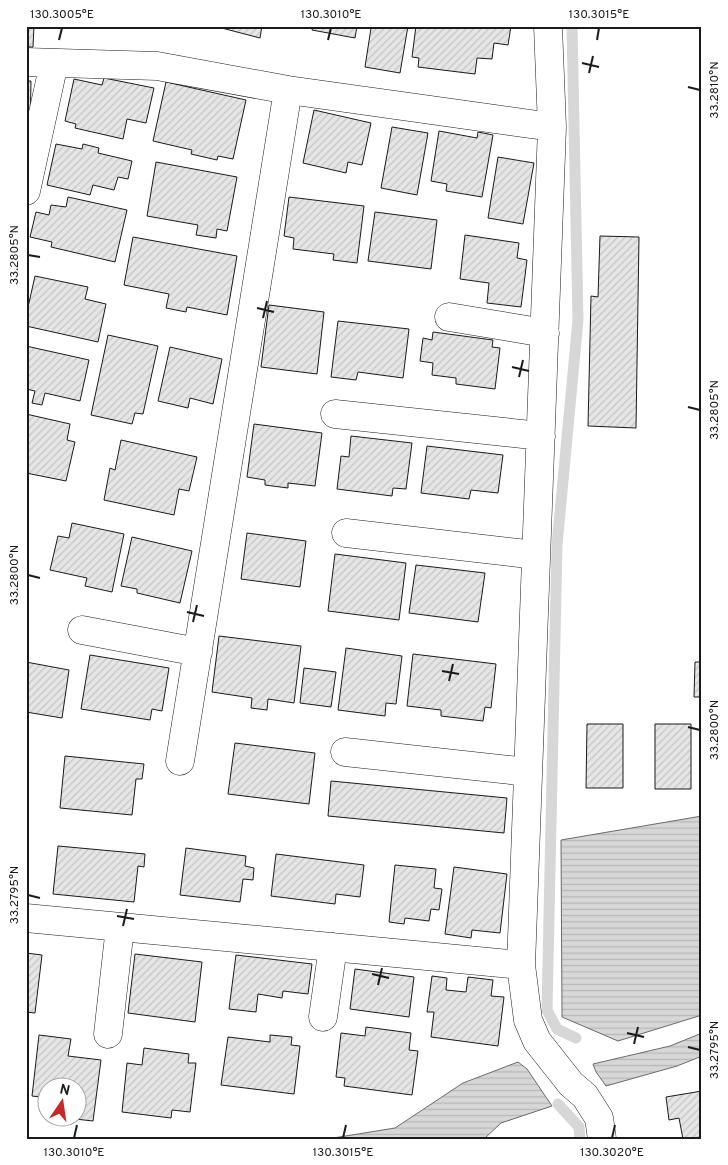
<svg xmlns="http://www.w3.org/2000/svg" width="728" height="1165" font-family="Overpass,sans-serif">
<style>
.water{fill:url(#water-rules);stroke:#6a6a6a}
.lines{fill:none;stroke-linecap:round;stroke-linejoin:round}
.stream{stroke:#d7d7d7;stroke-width:11}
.building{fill:url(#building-hatch);stroke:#1a1a1a}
.street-casing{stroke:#1a1a1a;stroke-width:29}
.street{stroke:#fff;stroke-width:28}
.ticks{fill:none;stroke:#1a1a1a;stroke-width:2}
.neatline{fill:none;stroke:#1a1a1a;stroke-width:2}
.ticks-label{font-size:12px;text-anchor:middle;fill:#1a1a1a}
</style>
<defs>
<pattern id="water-rules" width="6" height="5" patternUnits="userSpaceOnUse" patternTransform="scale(1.25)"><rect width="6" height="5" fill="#d7d7d7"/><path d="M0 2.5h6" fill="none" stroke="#b8b8b8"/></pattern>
<pattern id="building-hatch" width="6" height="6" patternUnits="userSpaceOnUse" patternTransform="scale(1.25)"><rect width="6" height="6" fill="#e6e6e6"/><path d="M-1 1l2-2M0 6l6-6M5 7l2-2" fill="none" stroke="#c5c5c5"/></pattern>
</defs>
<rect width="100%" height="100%" fill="#fff"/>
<path class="water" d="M702,816V1015L618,1041L562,1017L561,840Z
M702,1033V1056L677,1066L606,1086L596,1072L593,1064L670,1046Z
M518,1062L527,1069L552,1106L501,1123L484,1139H327L395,1128L463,1083Z"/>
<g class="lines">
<path class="stream" d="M572,26L578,320L557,545L547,1010L557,1029L576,1038
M558,1104L579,1127L580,1139"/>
</g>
<path class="building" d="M26,26H34L33,47H26Z
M214,26H262L260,38Z
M313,26H357L355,38L312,30Z
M359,26H408L400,73L365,67L371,28Z
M416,26H511L508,45L494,43L492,59L477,58L475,74L418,67L419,58L412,57Z
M104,78L154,88L146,123L127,119L123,139L75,128L76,124L65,121L74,79L102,85Z
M26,81H31L30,132H26Z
M166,82L246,100L233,159L218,156L217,160L191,154L192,150L153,141Z
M314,110L371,123L362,165L348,162L346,173L303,163Z
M392,127L428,133L417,195L381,188Z
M439,131L477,138L478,132L493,135L482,197L446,191L447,184L431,181Z
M56,144L82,149L83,144L99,148L98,153L132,161L128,179L118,177L114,190L93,185L90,195L47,185Z
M498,157L534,163L523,224L488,218Z
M156,162L237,177L227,231L217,229L216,238L196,235L198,225L147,216Z
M68,197L127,210L115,262L51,247L52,242L30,237L36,212L49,215L51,205L66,207Z
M289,197L364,206L357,263L333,260L334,254L293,249L294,238L284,236Z
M375,212L437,220L431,269L368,261Z
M465,235L519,243L517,258L527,260L521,307L487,303L489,283L460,279Z
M600,236L639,237L636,428L588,426L591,296L598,297Z
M133,237L237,256L227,315L187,307L186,312L166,308L169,294L124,285Z
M35,276L88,287L85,299L106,304L98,342L26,326V316Z
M269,305L324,312L317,374L261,367Z
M338,321L409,329L403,378L358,372L356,380L331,377Z
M433,332L493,340L492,347L500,348L495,389L456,384V378L432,375L433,363L420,361L423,338L432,340Z
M108,335L158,346L143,414L135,413L132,424L91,415Z
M26,346L89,360L80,401L45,393L42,405L32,403L35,391L26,389Z
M170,347L222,359L213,404L190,398L188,408L158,401Z
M26,414L70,424L67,440L75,442L66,481L26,473Z
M254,424L322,433L315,486L288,483V488L265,485V480L247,477Z
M351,436L412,443L406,489L393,488L392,496L337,489L341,456L349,457Z
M121,440L197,457L189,491L179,489L174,515L104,500L110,468L115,470Z
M427,446L503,455L498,493L471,490L469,499L421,493Z
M72,523L124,534L112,592L85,586L87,578L50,570L58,536L69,538Z
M247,533L306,541L300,587L241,579Z
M132,537L192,551L180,603L137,593V589L121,586Z
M335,554L406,563L399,620L328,611Z
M416,565L485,573L478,622L409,613Z
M219,636L301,646L294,703L268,699L267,710L251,708L252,698L212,692Z
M346,648L402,656L396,704L386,703L385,716L338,710Z
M413,654L496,664L491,708L485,707L483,721L441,716V710L407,706Z
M90,655L169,668L162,711L152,709L150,720L81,709Z
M26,662L69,670L62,718L26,712Z
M695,662H702V697H694Z
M304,668L336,672L331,707L300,703Z
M587,724H623V788H586Z
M655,724H691V789H655Z
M235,743L315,753L309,804L228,794Z
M65,756L144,764L142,779H136L132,815L60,808Z
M331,781L507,798L504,833L328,816Z
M58,846L145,854L144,867L138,866L134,902L53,894Z
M186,848L246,856L245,866L254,868L253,880L243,879L240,902L180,895Z
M276,854L364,865L360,897L336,894L335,904L271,896Z
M395,865L436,869L434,888L442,889L439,910L431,909L429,921L405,918L404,924L389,922Z
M454,867L507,874L500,933L472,930L471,938L445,934Z
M26,953L42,955L35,1013L26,1012Z
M135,954L202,962L195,1022L128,1013Z
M236,955L312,964L308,994L283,991L282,998L258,994L256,1012L229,1009Z
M355,969L414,977L409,1017L350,1009Z
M432,976L447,978L446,990L466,992L468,977L493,980L491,996L504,997L498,1046L431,1037L434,1012H427Z
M366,1027L411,1033L409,1050L418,1051L412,1095L344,1086L345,1078L336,1077L341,1033L365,1036Z
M39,1035L71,1039L68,1056L101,1060L93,1121L66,1118H78V1088H48V1098L32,1096Z
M270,1035L292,1037L291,1045L300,1046L294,1094L221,1085L228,1037L270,1042Z
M144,1048L189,1054L188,1063H196L190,1112L172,1110L171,1118L122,1112L127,1063L142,1065Z
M702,1091V1139L701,1137L683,1139L679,1118L669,1120L666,1097Z"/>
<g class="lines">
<g class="street-casing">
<path id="street" d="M548,26L552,127L521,965L528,1020L537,1041L571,1084L585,1096L599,1118L602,1139
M26,62L157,66L288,90L552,127
M26,191L54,63
M449,317L545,333
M335,414L541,436
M346,533L536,555
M82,630L198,652
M345,752L528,772
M180,761L288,90
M26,918L521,965
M323,1017L333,947
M108,1034L120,927"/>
</g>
<use href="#street" class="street"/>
</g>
<path class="ticks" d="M59,40L62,28M328,40L331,28M597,40L599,28M582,63L599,67M589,73L593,56M688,87L700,90M28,255L40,257M257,308L274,312M263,318L267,301M512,367L529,371M519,377L523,360M688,407L700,410M28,575L40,578M187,612L204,616M193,622L197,605M442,671L459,674M449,681L453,664M688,727L700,730M28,895L40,898M117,916L134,919M123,926L127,909M372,974L389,978M378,985L382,968M627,1033L644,1037M634,1044L638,1027M688,1047L700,1050M74,1138L77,1125M343,1138L346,1125M612,1138L615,1125"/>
<rect width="728" height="1165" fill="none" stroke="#ffffff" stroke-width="55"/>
<g transform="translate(62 1102) rotate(13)"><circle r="24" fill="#ffffff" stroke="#a3a3a3"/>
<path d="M0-4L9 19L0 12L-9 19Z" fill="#c62828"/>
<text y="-8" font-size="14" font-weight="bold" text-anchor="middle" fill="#1a1a1a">N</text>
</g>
<rect x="28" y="28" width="672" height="1110" class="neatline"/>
<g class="ticks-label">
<text x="62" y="18">130.3005°E</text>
<text x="331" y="18">130.3010°E</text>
<text x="599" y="18">130.3015°E</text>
<text transform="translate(714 90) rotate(-90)" y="4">33.2810°N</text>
<text transform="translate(14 255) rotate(-90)" y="4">33.2805°N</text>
<text transform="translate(714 410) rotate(-90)" y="4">33.2805°N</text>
<text transform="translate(14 575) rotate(-90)" y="4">33.2800°N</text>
<text transform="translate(714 730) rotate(-90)" y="4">33.2800°N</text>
<text transform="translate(14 895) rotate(-90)" y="4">33.2795°N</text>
<text transform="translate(714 1050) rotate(-90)" y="4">33.2795°N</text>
<text x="74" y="1156">130.3010°E</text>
<text x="343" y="1156">130.3015°E</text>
<text x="612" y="1156">130.3020°E</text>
</g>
</svg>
